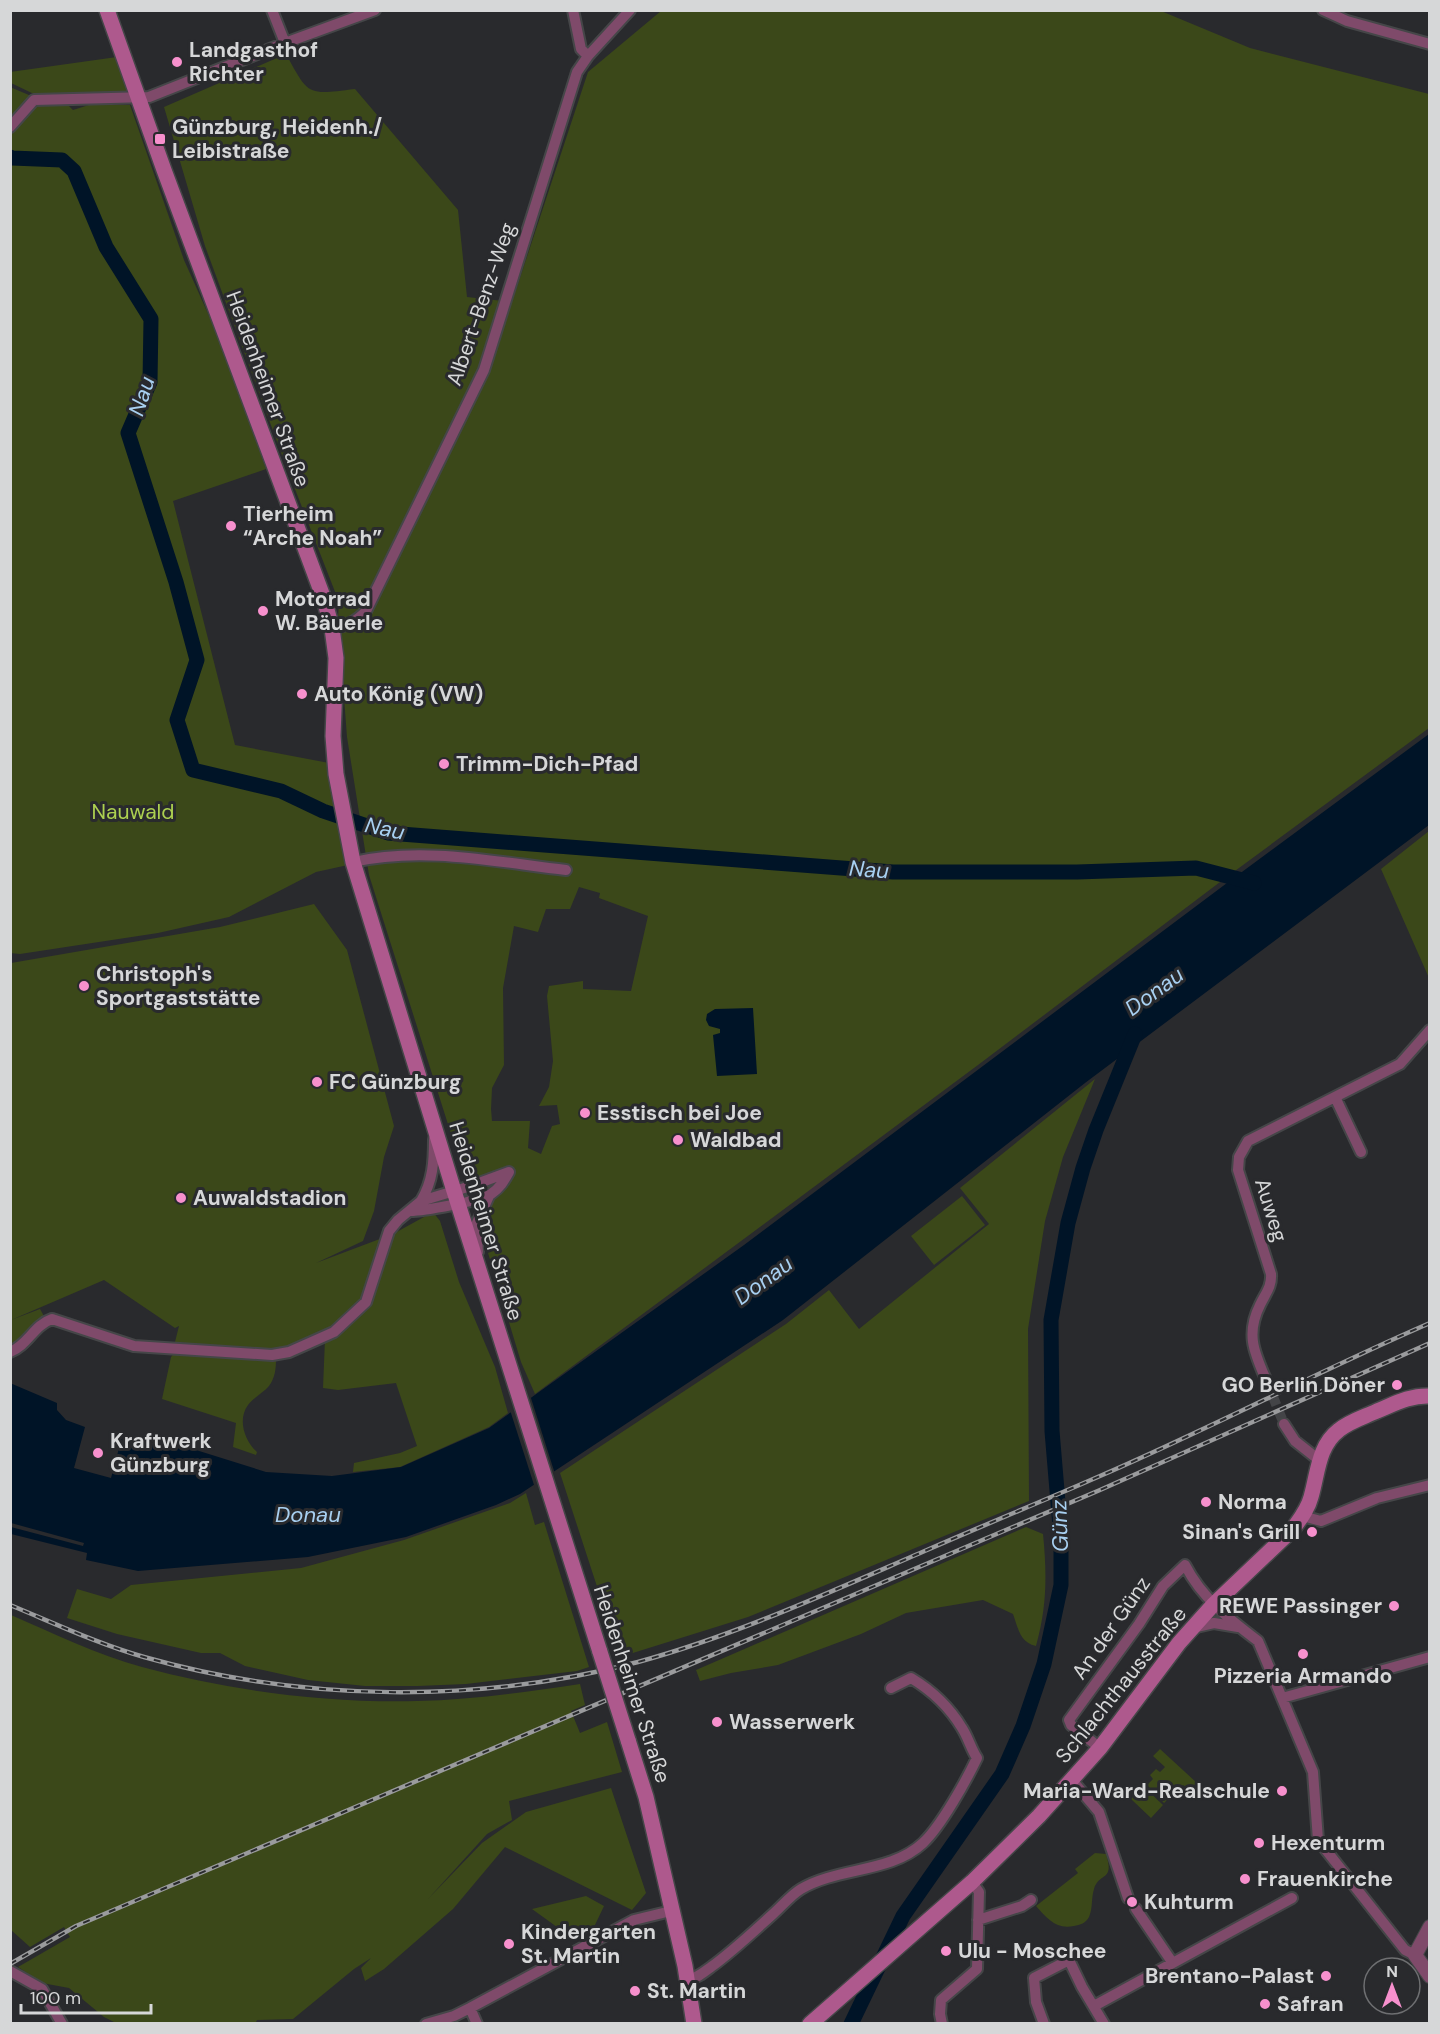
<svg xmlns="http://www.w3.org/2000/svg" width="1440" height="2034" font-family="'DM Sans',sans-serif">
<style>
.green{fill:#3b4819;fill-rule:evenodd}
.water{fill:#001427}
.pier{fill:#292a2d}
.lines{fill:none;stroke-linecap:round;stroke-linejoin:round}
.river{stroke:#001427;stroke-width:15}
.minor-tunnel{stroke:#434447;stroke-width:10;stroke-dasharray:10 5;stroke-linecap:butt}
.minor-casing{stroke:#454648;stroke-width:14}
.tertiary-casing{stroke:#454648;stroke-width:16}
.secondary-casing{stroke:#454648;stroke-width:18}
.minor{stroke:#7f4a6a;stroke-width:10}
.tertiary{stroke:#7f4a6a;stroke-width:14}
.secondary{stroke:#ae598d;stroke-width:15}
.rail-casing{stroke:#9a9b9d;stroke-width:4.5}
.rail{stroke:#292a2d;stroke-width:2;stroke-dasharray:7;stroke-linecap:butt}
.secondary-bridge-casing{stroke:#454648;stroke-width:18;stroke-linecap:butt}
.secondary-bridge{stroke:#ae598d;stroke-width:15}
.poi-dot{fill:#f790cd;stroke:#292a2d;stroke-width:2}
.labels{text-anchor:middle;stroke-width:6;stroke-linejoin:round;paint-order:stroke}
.poi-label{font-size:21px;font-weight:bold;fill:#d6d7d8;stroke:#292a2d;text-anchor:start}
.street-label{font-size:21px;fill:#d6d7d8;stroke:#292a2d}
.park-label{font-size:21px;fill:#acd050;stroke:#292a2d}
.water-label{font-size:22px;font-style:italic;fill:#a8d0f1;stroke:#292a2d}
</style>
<rect width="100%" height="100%" fill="#292a2d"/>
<path class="green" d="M661,11H1161L1250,48L1429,94V728L1224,879L978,1065L535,1394L521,1362L472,1200L369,875L347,737L338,618L339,602L286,466L205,246L164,107L286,54C309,96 307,95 355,89L458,210L467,297L512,302L588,72ZM579,887L600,893L599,898L648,916L631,991L583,989V981L549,986L547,996L553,1061L549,1087L539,1106L557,1105L560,1124L552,1126L541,1154L528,1148L530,1121H492L491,1109L492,1088L504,1065L503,988L514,926L538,932L546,909H570Z
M117,57L130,96L36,95L11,83L10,72Z
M10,87L43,101L67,104L73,110L92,104L130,105L184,260L223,347L266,469L173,501L235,745L329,763L348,865L316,872L229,917L158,933L20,954L10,953Z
M1429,831V978L1381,869Z
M314,904L347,950L394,1126L384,1157L374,1211L363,1241L316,1263L393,1234L433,1212L440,1221L459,1282L495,1367L508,1413L489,1427L400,1467L353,1472L354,1463L400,1453L417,1446L396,1383L338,1390L323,1388L325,1339L275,1352L175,1342L179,1326L175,1328L104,1280L11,1320L40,1309L45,1318L24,1340L11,1346V963L220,927Z
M1095,1079L1063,1157L1045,1221L1028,1329L1029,1501L748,1617L620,1657L560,1473L786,1324L829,1290L859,1329L989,1224L960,1188Z
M962,1196L985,1225L934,1265L911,1236Z
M176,1351L276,1359C276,1369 275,1378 269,1386C263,1393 253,1398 248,1405C237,1420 245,1441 257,1452L256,1455L233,1447L236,1423L162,1399L171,1357Z
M526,1493L535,1525L544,1522L589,1667L577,1671L466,1684L418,1686H365L308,1680L245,1666L220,1653H201L117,1634L67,1618L77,1589L111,1599L131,1585L301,1568L404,1540L510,1503Z
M1026,1527L1043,1534C1047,1574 1047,1607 1036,1646C1020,1643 1018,1628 1013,1614L983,1600L906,1613L861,1634L778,1665L731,1673L700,1681L696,1670Z
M11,1615C53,1633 97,1655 142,1667C232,1691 324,1703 417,1701C472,1700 526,1692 580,1684L585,1705L571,1711L580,1733L607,1722L622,1772L509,1801L512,1820L487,1834L428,1899L482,1843L526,1812L611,1788L646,1893L632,1910L505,1847L453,1909L384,1969L365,1981L361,1968L371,1958L354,1969L293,2019L257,2020L255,2024L116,2023L104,2017L69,1988L42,1983L18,1967L70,1937L64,1927L30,1947L11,1930Z
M1160,1749L1197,1783L1190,1790L1183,1785L1164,1803L1147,1785L1153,1779L1150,1775L1156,1769L1160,1772L1165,1767L1153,1756Z
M1143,1786L1163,1805L1151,1818L1131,1799Z
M1095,1853L1106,1854C1115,1882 1099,1872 1094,1889C1091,1899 1093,1908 1089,1917C1086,1923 1080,1925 1074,1926C1056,1930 1047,1918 1036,1906L1078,1873L1075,1869Z
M586,1896L604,1906L594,1927L575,1940L532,1909Z"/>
<path class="water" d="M1429,734V825L1085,1083L783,1320L520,1494L496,1505L406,1537L308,1557L138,1571L86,1560L87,1553L11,1534V1527L83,1546L84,1543L11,1523L10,1383L57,1403V1410L66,1420L85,1427L74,1468L111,1478L122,1437L164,1440L266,1472L332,1476L401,1467L489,1428L744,1245L1227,883Z
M753,1008L757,1074L717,1076L713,1035L720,1033V1029L709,1026L706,1020L707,1014L715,1009Z"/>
<path class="pier" d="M530,1395L555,1474L535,1488L510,1410Z"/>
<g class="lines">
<path class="river" d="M10,157L12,158L62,160L74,171L106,247L151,319L150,382L128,433L176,582L197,660L177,720L193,770L281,791L323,811L388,833L893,872H1077L1196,868L1254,883
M851,2024L903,1916L1002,1774L1023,1726L1044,1664L1061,1585V1538L1052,1431L1051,1320L1068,1223L1083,1168L1096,1130L1135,1034"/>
<path class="minor-tunnel" d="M1267,1382L1284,1424"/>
<g class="minor-casing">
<path id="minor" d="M272,10L285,43
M573,10L581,49L588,56
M1323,10L1347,21L1430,44
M10,127L34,100L149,97L285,43L375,10
M332,628C346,626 356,622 366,611L484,370L577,72L588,56L630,10
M353,862C423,846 496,862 566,870
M1335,1097L1361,1152
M421,1201C433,1181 434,1162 434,1139
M478,1252L476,1225L489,1196
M10,1352C28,1345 34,1325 52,1319L134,1346L272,1355L289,1352L334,1332L366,1302L389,1231L398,1220L421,1201L471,1186L509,1172C504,1181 500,1188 491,1194C481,1201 423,1211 410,1211
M1267,1382C1255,1354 1245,1335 1260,1305C1265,1294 1272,1287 1271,1274L1238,1170L1239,1157L1248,1141L1400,1064L1430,1030
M1284,1424L1295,1441L1319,1460
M1302,1516L1321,1521L1377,1498L1430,1485
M1192,1628L1214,1623L1238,1627
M1282,1698L1430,1657
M1100,1748L1071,1725L1069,1720L1139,1624L1163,1586L1185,1565C1202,1598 1229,1619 1258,1641L1261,1648L1313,1772L1318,1840L1405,1950L1415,1955
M1072,1780L1099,1812L1128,1898
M1136,1909L1172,1962
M978,1920L1022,1906L1031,1900
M10,1971L42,1989L62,2024
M688,1980C697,1978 703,1973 711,1967C733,1951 753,1932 773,1914C782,1906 791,1895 801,1889C838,1867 891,1873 923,1843C941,1826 966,1781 977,1758C971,1749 968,1737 962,1728C950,1708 931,1690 911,1678L891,1688
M1094,2006L1292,1898
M470,2008L477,2024
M426,2024L454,2016L470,2008L634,1920L671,1911
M942,2024L940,2014L941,2000L977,1969L979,1892L972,1882
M1044,2024L1036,2002L1034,1978L1069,1960L1082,1987L1104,2024"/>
</g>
<g class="tertiary-casing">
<path id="tertiary" d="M1430,1927L1415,1955L1430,1976"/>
</g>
<g class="secondary-casing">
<path id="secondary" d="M107,10L164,170L324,599L332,628L336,658L333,736L336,774L353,862L454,1191L600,1652
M628,1740L646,1797L685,1966L694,2024
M810,2024L972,1882L1039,1816L1100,1748L1179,1643L1213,1605L1293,1529C1300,1519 1308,1509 1311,1497C1318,1473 1318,1446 1339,1430C1350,1421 1364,1417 1377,1411C1394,1404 1410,1395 1430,1396"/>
</g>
<use href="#minor" class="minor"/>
<use href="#tertiary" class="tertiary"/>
<use href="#secondary" class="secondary"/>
<g class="rail-casing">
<path id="rail" d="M10,1605C54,1623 98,1644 144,1657C303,1702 478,1704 638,1662C737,1635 832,1591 927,1550C984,1525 1043,1501 1100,1476C1211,1428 1319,1371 1430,1323
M10,1964L76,1926L1100,1490L1430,1343"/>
</g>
<use href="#rail" class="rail"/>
<g class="secondary-bridge-casing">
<path id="secondary-bridge" d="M600,1652L628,1740"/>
</g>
<use href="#secondary-bridge" class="secondary-bridge"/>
</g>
<g class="poi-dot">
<circle cx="177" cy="62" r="6"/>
<rect x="154" y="133" width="12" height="12" rx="3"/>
<circle cx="231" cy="526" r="6"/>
<circle cx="263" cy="611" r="6"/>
<circle cx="302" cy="694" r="6"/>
<circle cx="444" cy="764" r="6"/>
<circle cx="84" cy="986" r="6"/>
<circle cx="317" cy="1082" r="6"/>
<circle cx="585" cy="1113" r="6"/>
<circle cx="678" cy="1140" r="6"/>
<circle cx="181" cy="1198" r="6"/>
<circle cx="1397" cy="1385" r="6"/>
<circle cx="98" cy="1453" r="6"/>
<circle cx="1206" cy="1502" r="6"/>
<circle cx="1312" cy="1532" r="6"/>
<circle cx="1394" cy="1606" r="6"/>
<circle cx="1303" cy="1654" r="6"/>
<circle cx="717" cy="1722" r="6"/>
<circle cx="1282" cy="1791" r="6"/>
<circle cx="1259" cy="1843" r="6"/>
<circle cx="1245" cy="1879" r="6"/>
<circle cx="1132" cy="1902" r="6"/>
<circle cx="509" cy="1944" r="6"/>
<circle cx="946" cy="1951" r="6"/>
<circle cx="1326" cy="1976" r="6"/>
<circle cx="635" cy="1991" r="6"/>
<circle cx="1265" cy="2004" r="6"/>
</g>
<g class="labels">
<g class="poi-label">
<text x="189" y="57">Landgasthof<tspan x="189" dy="24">Richter</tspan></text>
<text x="172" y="134">Günzburg, Heidenh./<tspan x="172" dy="24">Leibistraße</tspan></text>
<text x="243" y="521">Tierheim<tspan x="243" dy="24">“Arche Noah”</tspan></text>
<text x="275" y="606">Motorrad<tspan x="275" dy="24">W. Bäuerle</tspan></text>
<text x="314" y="701">Auto König (VW)</text>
<text x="456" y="771">Trimm-Dich-Pfad</text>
<text x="96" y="981">Christoph's<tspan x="96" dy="24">Sportgaststätte</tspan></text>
<text x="329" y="1089">FC Günzburg</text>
<text x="597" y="1120">Esstisch bei Joe</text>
<text x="690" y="1147">Waldbad</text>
<text x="193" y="1205">Auwaldstadion</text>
<text x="1385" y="1392" text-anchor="end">GO Berlin Döner</text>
<text x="110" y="1448">Kraftwerk<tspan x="110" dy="24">Günzburg</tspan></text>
<text x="1218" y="1509">Norma</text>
<text x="1300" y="1539" text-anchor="end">Sinan's Grill</text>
<text x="1382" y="1613" text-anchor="end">REWE Passinger</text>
<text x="1303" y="1683" text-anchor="middle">Pizzeria Armando</text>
<text x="729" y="1729">Wasserwerk</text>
<text x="1270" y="1798" text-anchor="end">Maria-Ward-Realschule</text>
<text x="1271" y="1850">Hexenturm</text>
<text x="1257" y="1886">Frauenkirche</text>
<text x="1144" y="1909">Kuhturm</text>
<text x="521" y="1939">Kindergarten<tspan x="521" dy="24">St. Martin</tspan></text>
<text x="958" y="1958">Ulu - Moschee</text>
<text x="1314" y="1983" text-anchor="end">Brentano-Palast</text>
<text x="647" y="1998">St. Martin</text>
<text x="1277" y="2011">Safran</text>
</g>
<g class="street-label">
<text transform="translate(481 304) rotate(-71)" y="7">Albert-Benz-Weg</text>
<text transform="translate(268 389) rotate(70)" y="7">Heidenheimer Straße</text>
<text transform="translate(1271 1210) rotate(73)" y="7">Auweg</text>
<text transform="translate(486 1221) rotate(73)" y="7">Heidenheimer Straße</text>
<text transform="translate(1111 1628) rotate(-55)" y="7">An der Günz</text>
<text transform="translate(632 1684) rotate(72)" y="7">Heidenheimer Straße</text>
<text transform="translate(1121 1685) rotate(-51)" y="7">Schlachthausstraße</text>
</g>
<g class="park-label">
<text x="133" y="819">Nauwald</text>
</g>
<g class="water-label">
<text transform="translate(141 396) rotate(-72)" y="8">Nau</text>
<text transform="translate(385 828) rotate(12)" y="8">Nau</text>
<text transform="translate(869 869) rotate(4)" y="8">Nau</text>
<text transform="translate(1154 991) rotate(-36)" y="8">Donau</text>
<text transform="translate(763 1280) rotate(-36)" y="8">Donau</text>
<text x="308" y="1522">Donau</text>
<text transform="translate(1059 1526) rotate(-92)" y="8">Günz</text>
</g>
</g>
<rect width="1440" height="2034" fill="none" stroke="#d6d7d8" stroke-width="24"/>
<g transform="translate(1392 1986)"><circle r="28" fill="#292a2d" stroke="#6e6f71" stroke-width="1.5"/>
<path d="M0-4.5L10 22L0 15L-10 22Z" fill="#f790cd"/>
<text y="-9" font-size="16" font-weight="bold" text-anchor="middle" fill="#d6d7d8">N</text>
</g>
<path d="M21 2004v9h130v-9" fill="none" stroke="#d6d7d8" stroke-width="3"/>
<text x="30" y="2004" font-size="18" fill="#d6d7d8" stroke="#292a2d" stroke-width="4.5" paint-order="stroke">100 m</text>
</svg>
